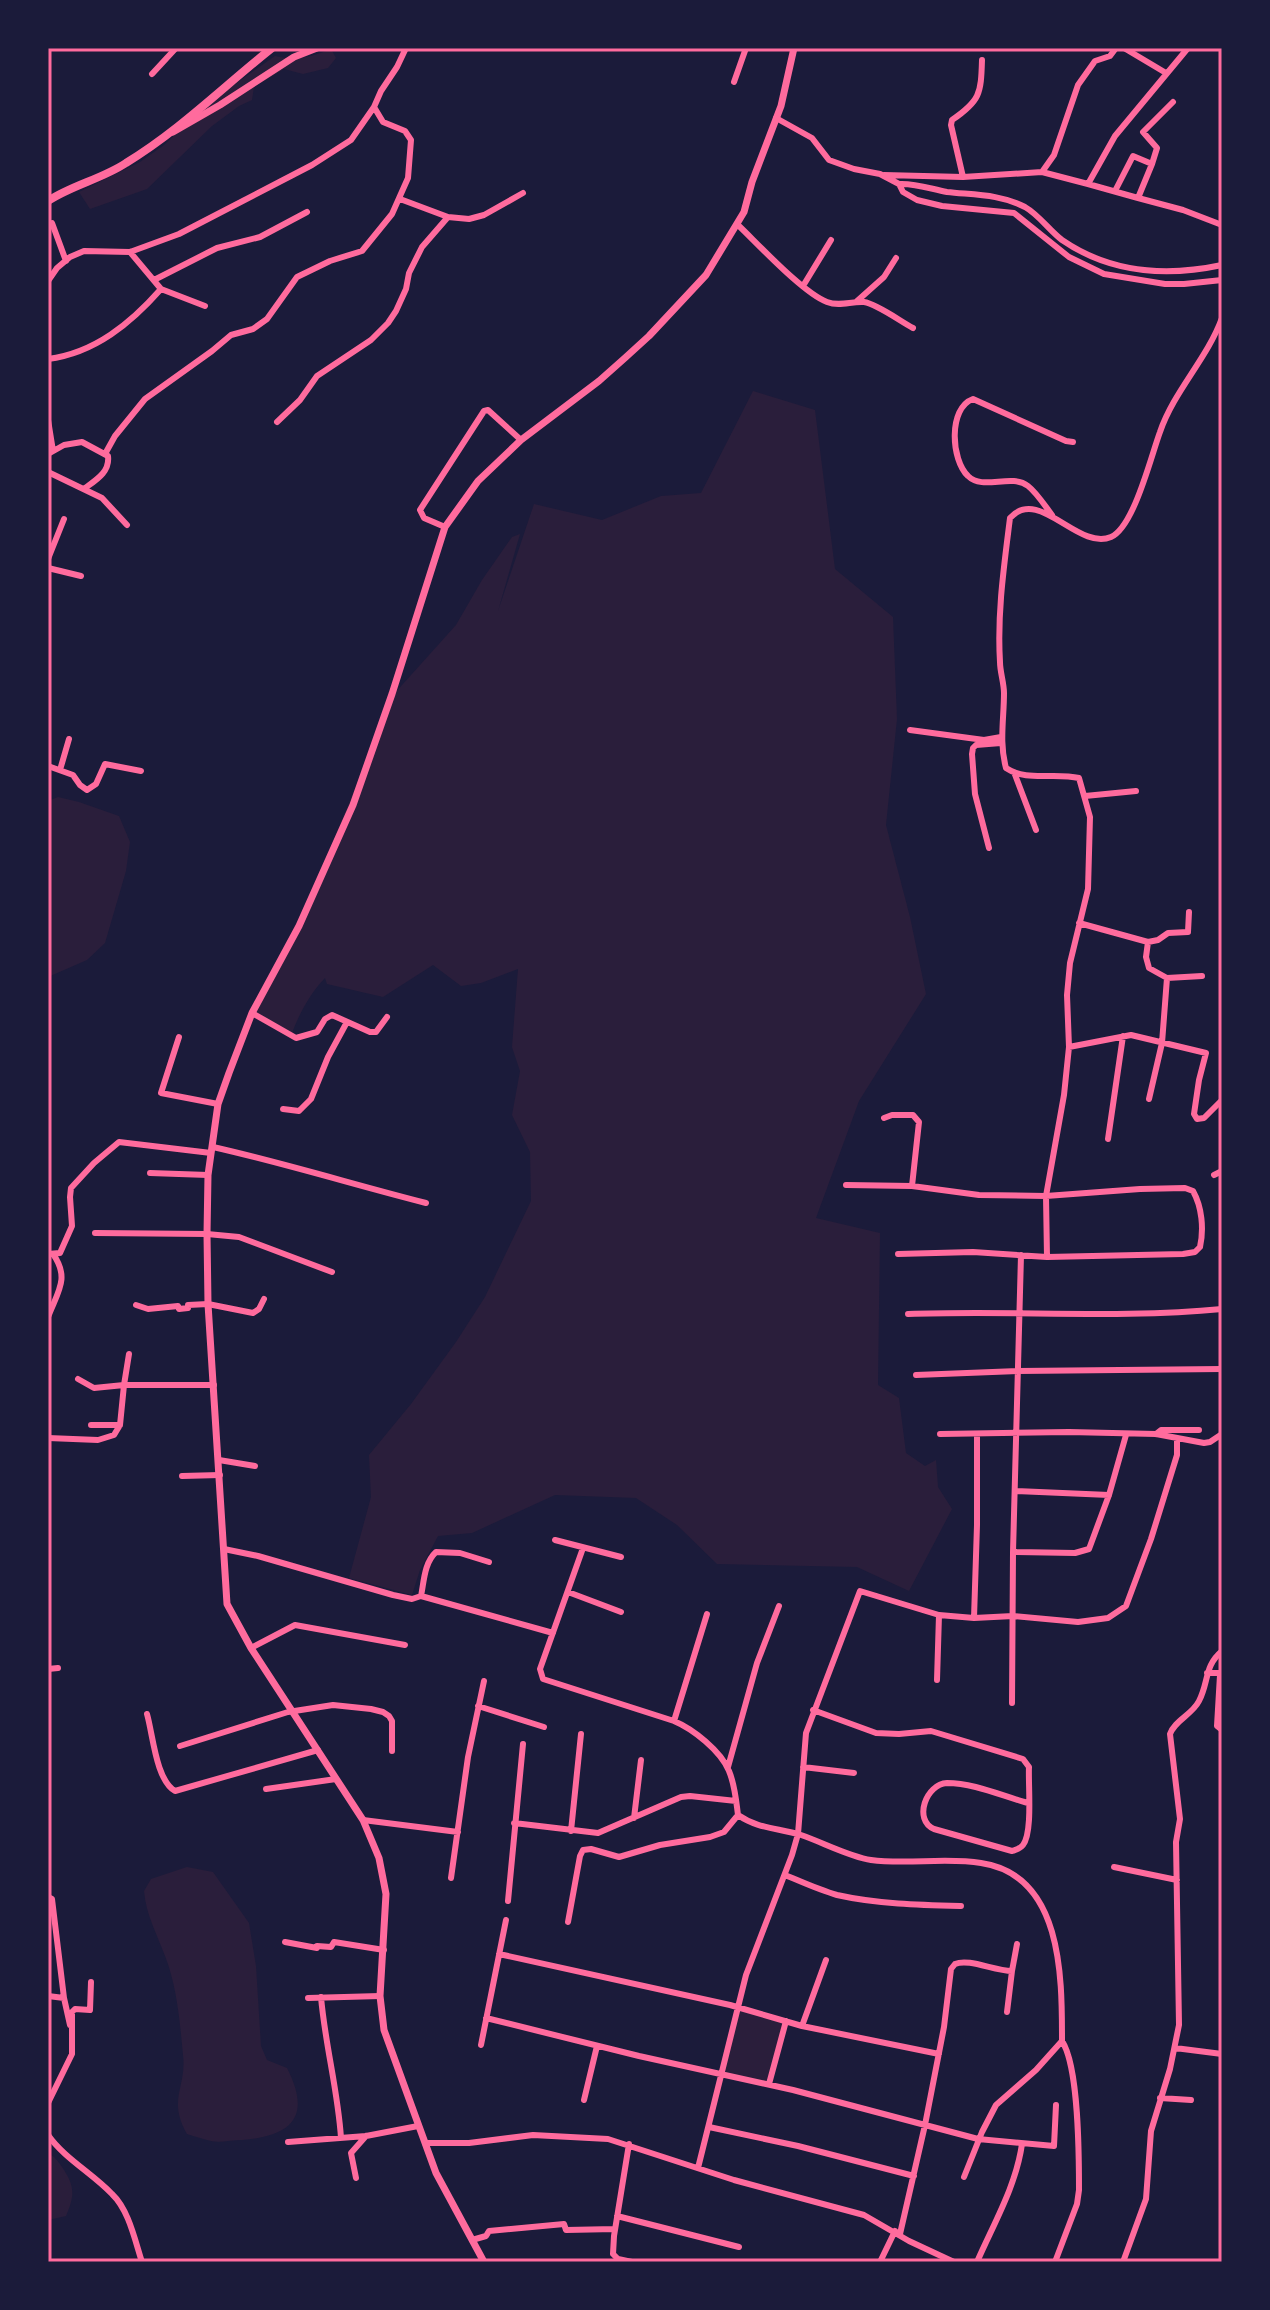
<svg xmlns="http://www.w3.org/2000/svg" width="1270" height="2310" font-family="'Sofia Sans Condensed',sans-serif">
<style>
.green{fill:#2a1e3b}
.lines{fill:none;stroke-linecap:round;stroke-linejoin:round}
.minor{stroke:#ff6b9d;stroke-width:6}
.tertiary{stroke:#ff6b9d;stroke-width:7}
.secondary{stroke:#ff6b9d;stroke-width:8}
.neatline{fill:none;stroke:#ff6b9d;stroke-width:3}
</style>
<rect width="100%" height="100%" fill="#1b1b3a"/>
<path class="green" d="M331,49L336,58L328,68L303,74L284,69L254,87L252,100L239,106L212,126L147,189L90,209L79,192L140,162L164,145L212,100L275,56C297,61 311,57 331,49Z
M753,391L815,410L835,569L893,617L897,719L886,825L910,917L926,994L859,1101L816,1218L880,1233L878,1385L899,1398L906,1453L925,1466L936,1460L938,1487L952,1509L909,1591L857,1567L717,1564L677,1525L636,1498L555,1495L472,1533L438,1536L420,1570L412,1595L349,1578L371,1497L369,1455L411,1404L456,1342L485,1297L531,1201L530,1152L512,1115L520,1071L512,1047L518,969L481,983L461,986L433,965L383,997L327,984L325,978C310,993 298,1016 291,1036L252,1013L299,924L394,694L456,625L482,580L512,537L520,534L498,611L534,504L602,520L661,496L701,493Z
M58,797L79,802L119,816L130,842L126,871L105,943L87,960L48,977V801Z
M187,1867L213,1872L249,1923L256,1966L261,2046L267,2060L287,2068C312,2117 292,2136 242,2140C232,2140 220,2143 211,2141C202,2139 194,2136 187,2134C167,2099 187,2087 183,2055C180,2023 177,1986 165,1956C157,1934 146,1915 144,1891L151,1879Z
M738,2008L785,2022L768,2082L724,2073Z
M48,2153C55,2157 57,2160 62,2167C75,2186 75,2195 66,2216L48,2220Z"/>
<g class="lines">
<path class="minor" d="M1124,48L1166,73
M152,74L176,48
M734,82L746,48
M776,118L812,138L829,160L854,169L880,174L899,184L903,192L917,200L942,206L1014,213L1069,257L1104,274L1165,284H1184L1222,280
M1042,172L1088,184L1115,136L1188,48
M884,175L963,177L1042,172L1054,155L1078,85L1095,61L1110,56L1116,48
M963,177L951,125L952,120C980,101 981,94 982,60
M899,184C915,183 931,189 947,192C974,195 1000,194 1025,207C1039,215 1049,230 1062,240C1110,273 1166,277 1222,265
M1088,184L1138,198L1152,164
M1115,191L1133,156L1152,164L1157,148L1143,132L1173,102
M1138,198L1183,210L1222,225
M448,217L469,219L484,215L523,193
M52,223L66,261
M738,225C758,244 803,293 827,302C840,307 851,301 864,302C877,304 900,321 913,328
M130,252L161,289L205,306
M154,280L217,248L260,237L307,212
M48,281L57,268L70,257L84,251L130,252L179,234L312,165L351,140L374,107L381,91L397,67L406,48
M803,286L831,240
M856,302L884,277L896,258
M48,359C95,353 131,323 161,289
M48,420L53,451
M277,422L300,400L317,376L371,340L388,323L396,311L406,289L409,273L422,247L448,217L400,199
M48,454L64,445L82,442L108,456C110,472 96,480 85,488
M105,454L115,436L145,399L212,351L231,335L253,329L267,319L297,277L330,261L362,251L392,214L408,178L411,140L405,131L383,122L374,107
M48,472L102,498L127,525
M1052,515C1045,506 1037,493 1028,486C1011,473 983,491 968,476C951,460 948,408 973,399L1066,441L1073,442
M445,527L424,518L420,510L484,411L488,410L521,440
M48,559L64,519
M48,568L81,576
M910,730L984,740L1001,737
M48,766L73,775L80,785L87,790L96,784L105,764L141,771
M60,770L69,739
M1014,772L1036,830
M1085,796L1136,791
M989,848L975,794L972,754L973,748L976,745L1001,743
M1079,923L1148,942L1146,957L1149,968L1167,978L1162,1043L1149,1099
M1148,942L1158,940L1168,933L1188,932L1189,912
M1167,978L1202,976
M252,1013L296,1038L317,1032L325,1019L332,1015L370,1032H376L387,1017
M179,1037L161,1093L218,1104
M1069,1047L1131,1035L1206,1053L1199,1080L1194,1114L1197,1119L1204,1118L1222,1100
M283,1109L299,1111L311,1099L328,1057L347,1022
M884,1118L892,1115H913L919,1122L912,1186
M1108,1139L1123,1036
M213,1147C284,1163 355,1185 426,1203
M150,1173L208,1175
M1214,1175L1222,1171
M846,1185L912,1186L979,1195L1046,1196L1140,1189L1185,1188L1193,1191C1202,1207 1204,1229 1200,1247L1195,1252L1183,1254L1047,1257L973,1252L898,1254
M95,1233L207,1234L239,1237L332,1272
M48,1254L60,1253L72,1226L70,1197L71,1188L94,1163L119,1142L211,1153
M1047,1257L1046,1196L1064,1095L1069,1047L1067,995L1070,963L1088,889L1090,817L1079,778C1055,772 1026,782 1006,768C999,742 1004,719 1004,693C1004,683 1000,672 1000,662C997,614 1004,566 1010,518C1039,486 1078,551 1111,537C1134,527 1151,456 1160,432C1174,391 1207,359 1222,318
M136,1305L148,1309L178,1306L179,1309L188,1308V1305L208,1304L253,1313L259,1309L264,1299
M908,1314C1013,1310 1118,1319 1222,1309
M48,1317C58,1291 70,1278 53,1254
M129,1354L124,1385H214
M916,1375L1018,1371L1222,1369
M91,1425H120
M940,1434L1069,1432L1156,1434L1204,1443L1210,1442L1222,1434
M1156,1434L1161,1430H1199
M48,1438L98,1440L114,1435L120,1425L124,1385L94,1388L78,1379
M219,1460L255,1466
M182,1476L220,1475
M1016,1491L1109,1495
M555,1540L621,1557
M583,1548L540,1669L543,1679L674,1721C693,1729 721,1751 729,1771C735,1785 736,1800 738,1815C758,1829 779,1828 801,1835C822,1842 850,1857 871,1860C907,1865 945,1857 981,1863C1063,1875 1062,1978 1062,2041
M224,1549L258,1556L393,1595L412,1599L421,1596L553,1633
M1013,1552L1075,1553L1089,1549L1109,1495L1126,1435
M568,1592L621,1612
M421,1596C424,1582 424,1563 436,1552L460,1553L489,1562
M974,1618L977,1525V1435
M251,1648L295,1625L405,1645
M48,1669L58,1668
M1207,1673H1219L1220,1675L1217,1726L1222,1730
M937,1680L939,1615
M1012,1703L1013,1552L1021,1255
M478,1706L544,1727
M813,1710L876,1733L899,1734L931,1731L1023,1759L1029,1767C1028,1784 1033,1832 1023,1845C1020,1849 1017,1849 1012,1851L934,1829C913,1820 926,1784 947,1783C974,1783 1002,1796 1028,1803
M147,1714C153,1735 156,1780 175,1791L318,1750
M674,1721L707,1614
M180,1746L288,1712L333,1705L371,1709L383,1712L389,1716L392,1721V1751
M728,1767L757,1663L779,1606
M803,1767L854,1773
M266,1789L336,1779
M634,1818L641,1760
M363,1820L458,1832
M514,1823L598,1833L681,1797L690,1796L736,1801
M571,1831L581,1734
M1114,1867L1177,1880
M785,1875C802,1882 819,1890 837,1895C877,1904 920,1905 961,1906
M451,1878L468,1757L484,1681
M48,1897L52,1899L64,1998
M508,1901L523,1744
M568,1922L580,1856L583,1850L591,1849L619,1857L660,1845L710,1837L724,1832L738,1815
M285,1942L317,1948V1946L331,1947L334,1942L384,1950
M499,1954L730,2005L802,2026L939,2054
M48,1996L64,1998L70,2025
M321,1997C325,2044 338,2091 341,2138
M308,1998L380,1996
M1007,2012L1012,1971
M486,2018L639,2056L793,2090L978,2139L1054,2146L1056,2105
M802,2026L826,1960
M481,2045L506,1920
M1175,2048L1222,2054
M769,2084L786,2021
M1160,2098L1191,2100
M584,2100L597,2046
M48,2103L72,2054V2012L75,2009L90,2010L91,1982
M709,2127L798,2146L914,2176
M48,2135C65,2159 92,2173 112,2194C129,2210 135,2241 142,2262
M288,2142L366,2136L418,2126
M425,2143H469L533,2135L608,2139L734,2180L864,2215L909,2241L954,2262
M629,2144L614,2236L613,2254L618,2259L632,2262
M698,2168L746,1975L792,1855L798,1834L806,1733L860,1591L939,1615L974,1618L1013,1616L1078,1622L1108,1618L1126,1606L1151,1539L1177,1455V1438
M964,2177L982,2132L996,2105L1036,2070L1062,2041C1079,2067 1079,2156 1079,2190L1077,2204L1055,2262
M356,2178L351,2153L366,2136
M617,2216L739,2247
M900,2234L925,2125L944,2027L951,1969L955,1964C969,1958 994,1971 1012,1971L1017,1944
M472,2240L486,2236L489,2231L564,2224L566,2230L615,2229
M880,2262L895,2231
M977,2262C994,2223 1016,2186 1022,2144
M1123,2262L1146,2199L1151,2131L1170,2069L1179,2025L1176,1842L1180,1819L1170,1734C1175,1720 1192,1715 1199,1701C1209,1682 1204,1666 1222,1651"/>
<path class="tertiary" d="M173,132L220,105L294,57L317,48
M484,2262L436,2173L384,2030L380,1996L386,1894L379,1858L363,1820L251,1648L227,1604L208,1304L207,1234L208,1175L218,1104L229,1073L252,1013L299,926L353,805L392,694L445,527L478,481L521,440L599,381L626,357L649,336L706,275L744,212L752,182L781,106L794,48"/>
<path class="secondary" d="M48,201C72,185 102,179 126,163C179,131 224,86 272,48"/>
</g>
<rect width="1270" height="2310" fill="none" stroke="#1b1b3a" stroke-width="100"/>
<rect x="50" y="50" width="1170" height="2210" class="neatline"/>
</svg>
